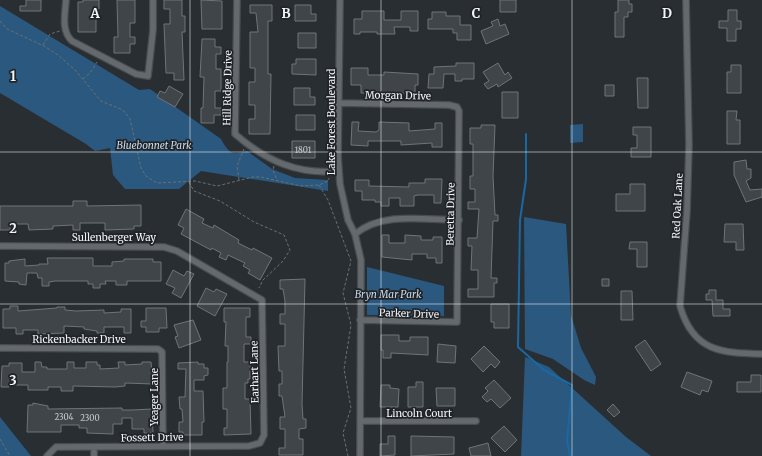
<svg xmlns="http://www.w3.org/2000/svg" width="762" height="456" font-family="Merriweather,serif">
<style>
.green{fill:#2b587f}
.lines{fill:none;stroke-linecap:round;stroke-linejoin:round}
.stream{stroke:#1968a4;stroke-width:2}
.building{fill:#404549;stroke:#6f7479}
.street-casing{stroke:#484c4f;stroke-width:8}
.path{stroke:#6b7073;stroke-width:1;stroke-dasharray:3 2;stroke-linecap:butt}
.street{stroke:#64696e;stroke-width:5.5}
.grid{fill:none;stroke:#f2f5f7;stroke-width:1;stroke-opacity:0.55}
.labels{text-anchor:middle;stroke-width:3.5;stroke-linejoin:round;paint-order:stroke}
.number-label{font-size:8px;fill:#c6c9cc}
.street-label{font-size:10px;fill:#f2f5f7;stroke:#202428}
.park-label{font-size:10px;font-style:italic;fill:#cadced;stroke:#202428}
.grid-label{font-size:13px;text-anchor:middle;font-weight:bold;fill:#f2f5f7;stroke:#202428;stroke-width:3.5;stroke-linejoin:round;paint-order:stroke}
</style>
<rect width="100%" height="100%" fill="#292e32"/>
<path class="green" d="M0,6L139,90L150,89L221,139C229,153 231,156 247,151L272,169L295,178L328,180V191L201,171L179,189H125L113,175L110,148L95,151L86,144L0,93Z
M583,124V142L570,143V125Z
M524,217L566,224L571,315L581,348L596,377L595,385L584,380L553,359L525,349Z
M367,267L444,286V316L367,315Z
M525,357L549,367L626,437L651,456H521Z
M0,417L31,456H0Z"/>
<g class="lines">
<path class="stream" d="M526,134V179L520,220L518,347L544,370L572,385L567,441L570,456"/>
</g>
<path class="building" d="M26,0H41V11H20V6H26Z
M83,0H99V9H96V32H78V2H83Z
M117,0H135V23H130V37H135V44H130V53H114V37H118Z
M164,0H182V16H185V32H182L184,80H174V73H166L164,24H170V9H164Z
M201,0L222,1V29H202Z
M500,0H516V12H500Z
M618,0H629V4H632V12H628V17H624V37H615V12H618Z
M250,5H272V21H268V74H271L270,134H249V119H255V105H249V82H255V68H250V32H258L256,13H250Z
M295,5H311V14H316V21H295Z
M728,10H737V21H741V29H736V41H727V28H719V21H728Z
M362,11H384V20H401V11H418V31H410V27H394L395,34H377V32H360V34H354V19H362Z
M432,12H446V16H460V25H471V40H457V33H453V29H428V19H432Z
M498,19L500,26L505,24L509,34L486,44L481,31L493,26L491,22Z
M298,33H316V48H298Z
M202,39H215V47H221V54H216V69H221V91H215V108H221V115H214V123H201V108H203L204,77H200Z
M296,59H316V75L292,74V64H296Z
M456,63H474V79H462V81H455V74H444L443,88H428L429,74H434V67L456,66Z
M498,63L505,75L508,72L512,78L498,87L497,84L488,89L484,84L489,81L483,72Z
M731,65H741V93H727V72H731Z
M351,68H368V75H384V72L418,74V85H415V93H361V85H351Z
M637,78H648V108H638Z
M605,85H614V96H605Z
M169,86L183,94L175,107L157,97L160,91L165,93Z
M294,88H310V97H315V105H294Z
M502,92H518V118H502Z
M727,111H737L736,120H740V144H727Z
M296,115H315V130H296Z
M352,122H359L358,131L376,132L379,130V122L409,123V131L435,129V123H442V147H432V143L401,145V141H368V146L351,145Z
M481,125H495L493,176L495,215H498V221H493L491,278H497V283H494V297H468V289H478V270H471L472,246H468V238H477L479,209H468V202H475V189H470V176H473V144H470V128H481Z
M633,127H651V157H631V148H637V135H633Z
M292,141H315V158H292Z
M746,160L747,169H751V178L746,181L750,190L762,189V197L746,202L734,175V162Z
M425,179H442L441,203H434V195H418L414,196V206H400V198H389V206H381V202H375V200H362V191H355V180H369V186L409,187V183H425Z
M630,184H645V211H616V194H630Z
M73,201H87V206L141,205V226H134V229L105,230V223H80V230H73V225L53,226V229L29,230L28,224H10V230H0V206H73Z
M186,209L204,219L202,223L213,228L214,225L239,240L238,243L252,250L253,248L272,258L260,280L248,273L250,270L243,266L245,263L228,255L226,260L219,257L221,253L212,248L211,250L181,234L184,228L178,225Z
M725,224H743L744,250H736V242H724Z
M382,235H389V243H405V235L421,236V240H433V237H442V263H436V258H427V254H412V260L382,257Z
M630,242H647V267H637V249H629Z
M47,258H93V266H112V262L124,261V259H153V262H161V281H127V285H116V281H105L106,284H100V288H93V284H88V281H55L49,282V286H42V278H38L37,273H27L26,285L19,284V282L5,281V263H9V261L25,259V266L39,265V264H48Z
M173,270L184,276L187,271L194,274L181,298L172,293L175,288L166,284Z
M305,279L302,404L303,419H306V428L299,429V439H303V455H279V448H285V429H280V417H285L282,396H279V384H282V371H279L278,346H285V324H280V314H285V301L283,289H280V280Z
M602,279H609V286H602Z
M206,288L214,292L216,289L227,294L215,316L197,306Z
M709,290H716V300H723V309H730V316H713L712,300H706V294H709Z
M621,291H632L633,320H621Z
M491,304H509V328H494V322H491Z
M10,306H18V311L57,308V307H65V310L76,311L104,310V313L121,312V309H131V333H124V327H104V333H97V331L84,329V327L64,326V333L38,334V330H23V334H16V328H3V309H10Z
M146,308H166L167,328H159V332H146V327H141V321H146Z
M224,308H250V317H246V337H251V344H244V362H250V379H248V383H245V399H250L251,434L224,435V428H227V409H223V388H227V362H228V346H225L226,322H224Z
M193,320L201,340L179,348L175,337L178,336L174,325Z
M381,335H399V341H410V337H428V355L391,353V358H383V350H381Z
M645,340L661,364L651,371L635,347Z
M438,344L456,346L455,363L437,362Z
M484,346L500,362L495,368L491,364L483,372L471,359Z
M35,362H41L42,367H47V369H67V362H74V368H86V362H97V365H100V369L119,368L118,362H125V365L142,364V362H151L153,384L125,383V386L115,387L73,386V391H61V387H48V390H28V385H9V387H1L2,366H9V363H22V372H35Z
M198,362V364H204V368H208V375L204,376V380H194V391H203L204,422H202V435H183V432H179V422H183L182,409H180L179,397H185L186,369H178V363Z
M687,372L712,381L708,392L702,390L700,395L681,387Z
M751,375H761V392H737V382H751Z
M494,380L511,398L500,408L491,399L487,402L482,397L488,391L485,388Z
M416,382H423V407H408V387H416Z
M381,385H390V388L399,389L398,407H380Z
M436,388H455V406H437Z
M33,403L48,406V409L122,408V410H132L152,409L153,433H144V429H132V418H122V424H113V434L87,433V428H79V425H61V432H27L28,405H33Z
M613,404L620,412L614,417L607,410Z
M504,426L517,440L505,452L491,438Z
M388,436H395V455L380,456V444H388Z
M411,436L454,437V454L411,456Z
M488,443L491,456H471L469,448Z"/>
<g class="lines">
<g class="street-casing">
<path id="street" d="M66,0C65,14 61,31 72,41L136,74L148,76L153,30V0
M237,0L235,134C266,161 298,175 339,171
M340,0L338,156L340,184L348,220L355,234L361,260L360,456
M686,0L689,145L687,210L680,306C693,352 722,353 762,354
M338,103L449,105L457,107L459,111L457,322L360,320
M355,234C383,211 425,220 459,220
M0,246L164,247L177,251L262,300L264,435L260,443L249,446L56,447L47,456
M0,348L158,349L162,352L163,446
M361,421H476
M94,447V456"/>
</g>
<path class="path" d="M0,21L7,29L44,46L58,55L75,70L101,101L123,110L130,119L141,168L146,176L157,183L195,181L217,186L253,177H261L301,186L319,185L328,181L329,178
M43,45L50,34L60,31
M83,79L90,73L97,62
M274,166L273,170L277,180
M239,180L237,166L244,149
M189,182L194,191L220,201L254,222L284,235L290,250L283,261L263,280L259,288
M319,185L328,200L351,261L343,293L351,325L344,369L351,408L343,433L348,456
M0,439L10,456"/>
<use href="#street" class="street"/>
</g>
<path class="grid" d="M190,0V456M381,0V456M572,0V456M0,152H762M0,304H762"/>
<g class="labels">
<g class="number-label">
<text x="303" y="153">1801</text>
<text x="64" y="420">2304</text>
<text x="90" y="421">2300</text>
</g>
<g class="street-label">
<text transform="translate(227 88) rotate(-89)" y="4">Hill Ridge Drive</text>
<text transform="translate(398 95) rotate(1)" y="4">Morgan Drive</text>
<text transform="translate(331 122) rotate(-90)" y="4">Lake Forest Boulevard</text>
<text transform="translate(677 206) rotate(-87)" y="4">Red Oak Lane</text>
<text transform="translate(450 214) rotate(-89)" y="4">Beretta Drive</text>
<text x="114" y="241">Sullenberger Way</text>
<text transform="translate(409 313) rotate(2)" y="4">Parker Drive</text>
<text x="79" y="343">Rickenbacker Drive</text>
<text transform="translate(254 372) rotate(-91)" y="4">Earhart Lane</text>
<text transform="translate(154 397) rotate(-90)" y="4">Yeager Lane</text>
<text x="419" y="417">Lincoln Court</text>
<text transform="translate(152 437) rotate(-1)" y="4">Fossett Drive</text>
</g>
<g class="park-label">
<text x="154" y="149">Bluebonnet Park</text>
<text x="388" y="298">Bryn Mar Park</text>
</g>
</g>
<g class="grid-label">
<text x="95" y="18">A</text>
<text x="286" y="18">B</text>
<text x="476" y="18">C</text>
<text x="667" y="18">D</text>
<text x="13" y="81">1</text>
<text x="13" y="233">2</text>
<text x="13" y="385">3</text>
</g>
</svg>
